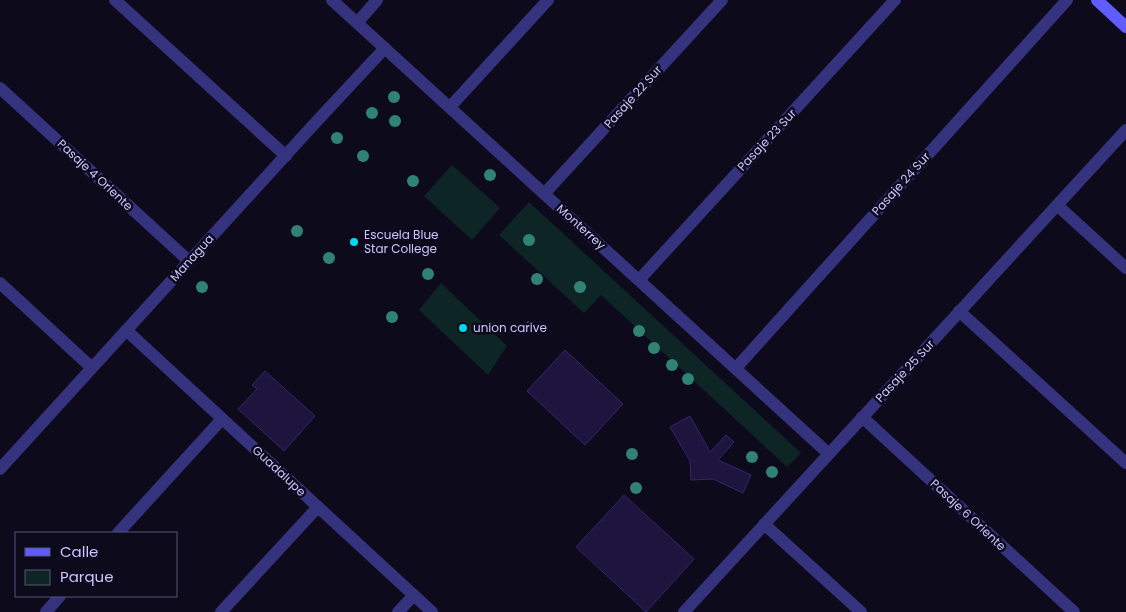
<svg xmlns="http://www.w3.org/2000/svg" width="1126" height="612" font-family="Poppins,sans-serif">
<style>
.green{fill:#0d2625}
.building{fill:#1d153e;stroke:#33266b}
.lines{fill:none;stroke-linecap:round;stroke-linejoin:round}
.street{stroke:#35327e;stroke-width:12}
.secondary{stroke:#605cff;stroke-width:12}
.tree{fill:#308275}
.poi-dot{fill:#00d9f0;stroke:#0d0a1c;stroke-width:2}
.labels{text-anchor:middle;stroke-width:5;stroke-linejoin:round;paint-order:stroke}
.street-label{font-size:12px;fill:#ccc5ff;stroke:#0d0a1c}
.poi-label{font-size:12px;fill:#ccc5ff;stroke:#0d0a1c;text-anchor:start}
</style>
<rect width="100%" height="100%" fill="#0d0a1c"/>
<path class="green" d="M452,165L500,208L472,240L424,196Z
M529,202L801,453L787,467L601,295L584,313L499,235Z
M441,283L507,346L488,375L419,310Z"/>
<path class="building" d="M565,350L623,404L585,445L527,391Z
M265,371L315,416L284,451L238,409L257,389L252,385Z
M690,416L710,452L726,435L734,442L718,460L751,475L743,493L713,479L691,480L690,461L670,427Z
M624,495L694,559L646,612L576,547Z"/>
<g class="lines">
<path class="street" d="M115,0L286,156
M332,0L829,454
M357,23L377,0
M0,88L189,261
M450,107L548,0
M544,194L722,0
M1057,205L1126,268
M639,280L895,0
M0,283L92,368
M959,311L1126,463
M126,330L432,612
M736,368L1067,0
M862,417L1074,612
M0,469L316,122L385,48
M764,524L861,612
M118,533L222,419
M46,612L60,596
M221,612L318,507
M398,612L414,595
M684,612L1126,130"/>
<path class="secondary" d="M1097,0L1126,27"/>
</g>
<g class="tree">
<circle cx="394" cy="97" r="6"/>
<circle cx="372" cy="113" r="6"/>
<circle cx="395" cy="121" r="6"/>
<circle cx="337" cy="138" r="6"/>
<circle cx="363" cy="156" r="6"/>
<circle cx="490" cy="175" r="6"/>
<circle cx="413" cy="181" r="6"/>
<circle cx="297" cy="231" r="6"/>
<circle cx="529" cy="240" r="6"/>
<circle cx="329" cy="258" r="6"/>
<circle cx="428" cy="274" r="6"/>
<circle cx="537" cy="279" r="6"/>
<circle cx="202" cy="287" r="6"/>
<circle cx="580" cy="287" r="6"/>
<circle cx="392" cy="317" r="6"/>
<circle cx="530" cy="327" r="6"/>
<circle cx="639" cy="331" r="6"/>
<circle cx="654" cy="348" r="6"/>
<circle cx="672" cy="365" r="6"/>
<circle cx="688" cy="379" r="6"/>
<circle cx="632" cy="454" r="6"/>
<circle cx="752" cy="457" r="6"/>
<circle cx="772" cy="472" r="6"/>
<circle cx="636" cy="488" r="6"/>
</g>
<g class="poi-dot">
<circle cx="354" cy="242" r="5"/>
<circle cx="463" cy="328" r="5"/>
</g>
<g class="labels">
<g class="street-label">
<text transform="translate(633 97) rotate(-48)" y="4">Pasaje 22 Sur</text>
<text transform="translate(767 140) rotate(-47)" y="4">Pasaje 23 Sur</text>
<text transform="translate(95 175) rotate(43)" y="4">Pasaje 4 Oriente</text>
<text transform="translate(901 184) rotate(-48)" y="4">Pasaje 24 Sur</text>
<text transform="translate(581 227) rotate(42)" y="4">Monterrey</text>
<text transform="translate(192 258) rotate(-48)" y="4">Managua</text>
<text transform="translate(905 371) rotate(-47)" y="4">Pasaje 25 Sur</text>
<text transform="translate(279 471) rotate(43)" y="4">Guadalupe</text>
<text transform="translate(968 515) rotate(43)" y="4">Pasaje 6 Oriente</text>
</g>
<g class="poi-label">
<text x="364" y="239">Escuela Blue<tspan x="364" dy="14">Star College</tspan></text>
<text x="473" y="332">union carive</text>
</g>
</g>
<rect x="15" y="532" width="162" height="65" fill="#0d0a1c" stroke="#595577"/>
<rect x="25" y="548" width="25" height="8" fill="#605cff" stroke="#595577"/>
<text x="60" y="557" font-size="15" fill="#ccc5ff">Calle</text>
<rect x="25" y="570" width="25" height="15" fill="#0d2625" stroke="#595577"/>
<text x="60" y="582" font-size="15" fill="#ccc5ff">Parque</text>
</svg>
